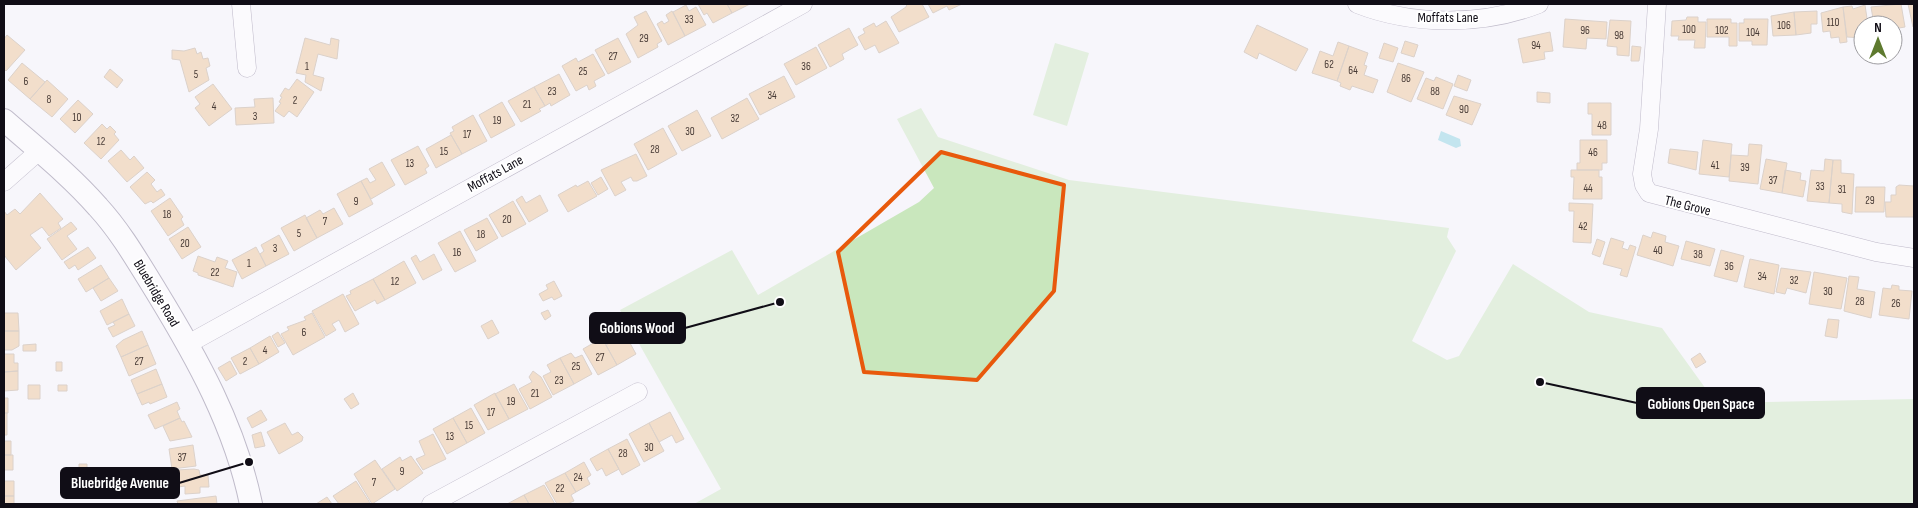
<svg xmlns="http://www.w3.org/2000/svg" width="1918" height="508" font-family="'Sofia Sans Condensed',sans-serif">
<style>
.green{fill:#c9e7bd}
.water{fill:#84d0e0}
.building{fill:#ebc291;stroke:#b9a58e}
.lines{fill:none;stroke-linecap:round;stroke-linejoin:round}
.minor-casing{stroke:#7b748e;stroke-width:19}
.tertiary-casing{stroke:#7b748e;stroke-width:24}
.minor{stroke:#fff;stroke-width:18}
.tertiary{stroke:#fff;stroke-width:22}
.marked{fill:none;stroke:#e8590c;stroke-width:4;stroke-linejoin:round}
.labels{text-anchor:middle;stroke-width:4;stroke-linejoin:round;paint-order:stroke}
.number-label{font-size:11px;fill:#473a35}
.street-label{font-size:14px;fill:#100d16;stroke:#fff}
.leader{fill:none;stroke:#100d16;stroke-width:2}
.callout-dot{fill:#100d16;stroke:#fff;stroke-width:2}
.callout{fill:#100d16;stroke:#100d16;stroke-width:2}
.callout-label{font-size:15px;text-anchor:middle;font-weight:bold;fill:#fff}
</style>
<rect width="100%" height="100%" fill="#f7f5fb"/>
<path class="green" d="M1055,43L1089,53L1067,126L1033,115Z
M921,108L938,137L1069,180L1449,228L1447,237L1456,251L1412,341L1447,360L1459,356L1513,264L1589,312L1662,328L1716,403L1914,399V504H694L721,489L620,310L732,250L758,295L919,202L934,188L897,119Z"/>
<path class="water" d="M1441,131L1460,139L1461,146L1456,148L1438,140Z"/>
<path class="building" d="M698,4H727L732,13L713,23L707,13L704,15Z
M727,4H750L732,13Z
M922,4L929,17L899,32L891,17L906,7L907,4Z
M928,4H962L949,10L947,6L933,13Z
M1901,4L1905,27L1893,29V25H1888L1887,22L1874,24L1871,7Z
M1908,4H1914V27H1913Z
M686,5L689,11L696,7L706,25L685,36L673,12Z
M1865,5L1868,25H1863V38L1847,37L1843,7L1852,6L1853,9Z
M1843,7L1847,42L1840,43L1839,37L1831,38L1830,31L1823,32L1821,13Z
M646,11L662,41L657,44L658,47L638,58L626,34L638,25L634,17Z
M672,11L685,36L668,45L657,24L662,21L664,24L669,21L666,15Z
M1817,11V24H1811V33L1796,35L1794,12Z
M1794,12L1796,35L1773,36L1771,16Z
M1687,17H1698V22H1706L1705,48H1694L1695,40H1678L1679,36H1671L1672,21L1686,20Z
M1565,19L1607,22L1606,39L1587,38L1586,49L1563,47Z
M1707,19H1731V23H1737V46H1729V37H1707Z
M1744,19H1768L1767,45H1752V41H1739V23H1744Z
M1610,20L1631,21L1629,56L1617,55V47L1607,46Z
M886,21L899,43L879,53L875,45L865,50L858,37L865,33L863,29L874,23L876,27Z
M1257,25L1308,49L1296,71L1259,53L1257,59L1244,52Z
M849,28L858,45L842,54L844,59L830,67L818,45Z
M1550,32L1553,51L1544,52L1545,59L1523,63L1518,39Z
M7,35L25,50L6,71L4,69V39Z
M305,38L330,45L331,38L339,40L337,59L318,54L313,75L324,78L321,91L305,82L306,75L296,73Z
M618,38L631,62L608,74L595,50Z
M1405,41L1418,45L1414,57L1401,53Z
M1338,42L1349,46L1337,81L1312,73L1320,51L1333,56Z
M1384,43L1398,48L1393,62L1379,58Z
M1349,46L1368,53L1364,65L1367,66L1364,75L1378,80L1373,93L1352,86L1350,90L1340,86L1341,83L1337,81Z
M1632,46L1641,47L1639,61H1631Z
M816,47L827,68L796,85L784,64Z
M195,48L197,54L201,52L203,59L208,58L210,66L206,68L209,80L189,92L180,60L172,59V50L184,51Z
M593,54L605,75L594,81L596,86L589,90L587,85L576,91L562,66L576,58L578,62Z
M22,63L45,82L30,99L8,80Z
M1398,63L1424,72L1411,102L1387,92Z
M110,69L123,80L117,88L104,77Z
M559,74L570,95L551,106L550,103L545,106L534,87Z
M1458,75L1471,80L1467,91L1454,86Z
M784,76L795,97L760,115L749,94Z
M1436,77L1453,84L1443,109L1417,99L1426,78L1434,81Z
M297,79L314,92L297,117L289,111L284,117L275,111L281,103L279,102L282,97L280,96L285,88L289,90Z
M47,80L68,99L52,117L30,99Z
M213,84L232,109L209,126L195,108L200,104L195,97Z
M534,87L545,106L539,109L541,111L521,122L508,101Z
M1537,92L1550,93V103L1537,102Z
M1454,96L1481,104L1472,125L1446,115Z
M273,98L274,123L236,125L235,108L255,107L254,99Z
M747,98L759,119L722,139L711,118Z
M78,100L93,114L75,133L60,119Z
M502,102L515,125L491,138L479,115Z
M1588,103H1611V135H1592V114H1588Z
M697,110L711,136L682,151L668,126Z
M473,115L487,141L462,154L450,133L454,131L452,127Z
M102,124L107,129L110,126L116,132L114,134L119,140L101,159L84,143Z
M663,128L677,154L648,170L634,144Z
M451,135L462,154L436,168L426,149Z
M1580,140H1607V163H1602V170H1577V163H1580Z
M1703,140L1732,144L1729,177L1699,174Z
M1749,144L1762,145L1758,184L1729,181L1731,155L1748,156Z
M418,146L429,166L425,169L427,173L405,185L391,160Z
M1670,149L1698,152L1696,170L1668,163Z
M121,150L130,160L134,156L144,168L127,182L108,161Z
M636,154L647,176L637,181H633L631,177L621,182L626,190L615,196L601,170Z
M1766,159L1787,163L1782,193L1760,189Z
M1825,159L1833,160L1829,203L1807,201L1811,170L1824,171Z
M1833,160H1841V173L1854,174L1852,214L1842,212V204L1829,203Z
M382,162L395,185L371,199L361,181L367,178L370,183L376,180L369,169Z
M1571,170H1599V177H1602V199H1573L1574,177H1571Z
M1785,170L1801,173L1800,180L1806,181L1803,197L1782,193Z
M147,172L155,180L151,184L157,192L161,189L165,195L153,203L151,201L145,204L130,187Z
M601,177L608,189L598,195L591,183Z
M361,181L373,204L349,217L337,194Z
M588,181L597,196L568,212L558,195L576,185L577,187Z
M1899,185L1914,186V217H1886L1885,202H1891V195H1896V187Z
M1856,187H1885L1884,212H1855Z
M40,193L63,219L58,223L61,228L49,236L42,227L30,235L41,248L16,270L4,255V211L7,215L15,209L20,214Z
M540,195L548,211L529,222L516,200L522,196L526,203Z
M170,198L183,217L181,219L184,225L168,236L151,211Z
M513,201L526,224L502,237L489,215Z
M1569,203L1593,204L1591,243L1573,242L1574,211H1569Z
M334,208L343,224L317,238L306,218L320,210L323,214Z
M305,215L317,238L294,251L281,228Z
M487,218L498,238L476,251L464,230Z
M71,222L77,229L67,236L77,249L62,260L47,239Z
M188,227L201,247L182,259L169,239Z
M460,231L476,261L455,272L438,243Z
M1653,232L1666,236L1665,242L1679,246L1673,266L1637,255L1643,235L1651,238Z
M279,235L289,254L266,266L260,254L264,251L261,245Z
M1611,238L1624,242L1622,248L1628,250L1630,245L1636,247L1627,277L1620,275L1622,269L1603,264Z
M1597,239L1605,242L1600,257L1592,254Z
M1686,241L1715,249L1710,266L1681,259Z
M88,247L96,258L78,270L75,265L69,269L64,262Z
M256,247L266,266L242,279L232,260Z
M1721,250L1744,256L1737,282L1714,276Z
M434,254L442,270L423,280L411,258L416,255L420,262Z
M198,256L215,262L217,257L228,261L225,268L237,272L233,287L198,275V273L193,271Z
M1750,259L1779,265L1774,294L1744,287Z
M404,261L416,283L385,300L373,279Z
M101,265L109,278L86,292L78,279Z
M1781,268L1811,272L1806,293L1787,288L1785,294L1776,292Z
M1814,272L1847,278L1841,309L1809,304Z
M1849,276L1859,277L1857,289L1875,292L1871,318L1844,311Z
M109,278L118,291L101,301L93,288Z
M373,279L385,300L377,304L375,300L355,311L346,296L351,294L350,291Z
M554,281L562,296L554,300L552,297L543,301L539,294L548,289L546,285Z
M1892,285L1899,286V290L1912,291L1909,319L1879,315L1883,288L1891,289Z
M343,294L359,324L345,332L339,320L332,324L336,330L326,336L312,311Z
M122,299L129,314L107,325L100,311Z
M548,310L551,316L545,320L541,313Z
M4,313H18L19,331H4Z
M312,313L325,337L293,355L281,334L289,330L287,327L306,320L304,317Z
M129,314L135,326L113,337L108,328L115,325L113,322Z
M1828,319L1839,320L1837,338L1825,336Z
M492,320L499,333L488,339L481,326Z
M4,331H19V346L12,350H4Z
M142,331L148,345L121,357L116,346L123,340Z
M278,332L285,343L278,347L272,336Z
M625,334L636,354L617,365L606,345Z
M270,336L279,352L259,364L250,348Z
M602,338L617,365L598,375L583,349Z
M36,344V351H23V345Z
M148,345L156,364L129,376L121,357Z
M250,348L259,364L240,374L231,358Z
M571,353L575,358L582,355L592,374L574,384L560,358Z
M1700,353L1706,362L1696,368L1691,359Z
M4,354H14V363H18V371L4,372Z
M560,358L574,384L553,395L543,376L551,372L547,365Z
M230,361L237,374L226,381L218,368Z
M56,362H62V371H56Z
M156,369L162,384L137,394L131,380Z
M18,371V390L4,391V372Z
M533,371L541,377L552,397L530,409L519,389L532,382L529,377Z
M162,384L167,397L150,404L149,402L142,405L137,394Z
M514,384L528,409L509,419L495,394Z
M28,385H40V399H28Z
M58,385H67V391H58Z
M353,393L359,404L351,409L344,399Z
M495,393L509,419L488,430L474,405Z
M4,398H8V413H4Z
M177,402L180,409L177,411L180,418L155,429L148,415Z
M471,408L485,433L467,443L453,418Z
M261,410L267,420L252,428L247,418Z
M670,412L684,439L676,443L672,435L659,442L649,423Z
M4,413H7V435H4Z
M180,418L182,422L184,421L192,437L170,441L163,426Z
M453,418L467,443L447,454L433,429Z
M285,423L292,435L298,432L303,437L302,441L279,454L267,432Z
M649,423L664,451L644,462L629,434Z
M261,432L265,446L255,448L252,435Z
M433,434L446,459L423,470L416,459L425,455L419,441Z
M627,439L640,465L622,475L608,449Z
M4,441H11V455H4Z
M193,445L196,466L172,469L169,449Z
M608,449L619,469L606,476L602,468L597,471L590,459Z
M4,455H13V470H4Z
M411,456L423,473L397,491L382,469L400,457L402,461Z
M375,460L395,489L372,504L354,474Z
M584,462L591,475L587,478L590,484L576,492L565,473Z
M79,464H87V472L79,473Z
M194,469L199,470L200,475H208L209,487H200V493L185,494V486L178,487L177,470Z
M565,473L576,492L571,495L574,501L567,504H557L545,483Z
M4,481H14V496H4Z
M356,481L370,503L339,504L333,496Z
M544,485L555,504H529L524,495Z
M524,495L529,504H507Z
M4,496H14V504H4Z
M216,496L217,504H178L177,501Z
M327,497L332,504H316Z"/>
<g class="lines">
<g class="minor-casing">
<path id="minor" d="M241,4L247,68
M1357,4C1413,26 1483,26 1539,4
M1657,4L1649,129L1642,174L1644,185L1649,193L1876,252L1914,258
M4,182L39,151
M188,344L803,4
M431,504L638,392"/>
</g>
<g class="tertiary-casing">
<path id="tertiary" d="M4,120C36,148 70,175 98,207C121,232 138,262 156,291C197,358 235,426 251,504"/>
</g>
<use href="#minor" class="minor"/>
<use href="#tertiary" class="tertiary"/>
</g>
<path d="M0 0H1918V508H0ZM941,152L1064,185L1054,291L977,380L864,372L838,252Z" fill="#f7f5fb" fill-opacity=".55" fill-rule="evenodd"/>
<path class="marked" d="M941,152L1064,185L1054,291L977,380L864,372L838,252Z"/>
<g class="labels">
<g class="number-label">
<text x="689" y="23">33</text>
<text x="1833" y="26">110</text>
<text x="1784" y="29">106</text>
<text x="1689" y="33">100</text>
<text x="1585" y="34">96</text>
<text x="1722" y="34">102</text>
<text x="1753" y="36">104</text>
<text x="1619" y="39">98</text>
<text x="644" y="42">29</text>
<text x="1536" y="49">94</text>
<text x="613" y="60">27</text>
<text x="1329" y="68">62</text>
<text x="307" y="70">1</text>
<text x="806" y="70">36</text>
<text x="1353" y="74">64</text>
<text x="583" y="75">25</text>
<text x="196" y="78">5</text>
<text x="1406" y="82">86</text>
<text x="26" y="85">6</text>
<text x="552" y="95">23</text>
<text x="1435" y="95">88</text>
<text x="772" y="99">34</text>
<text x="49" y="103">8</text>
<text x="295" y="104">2</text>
<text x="527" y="108">21</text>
<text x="214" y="110">4</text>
<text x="1464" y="113">90</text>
<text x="255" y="120">3</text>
<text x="77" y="121">10</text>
<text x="735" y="122">32</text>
<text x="497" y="124">19</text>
<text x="1602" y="129">48</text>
<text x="690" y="135">30</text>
<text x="467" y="138">17</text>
<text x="101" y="145">12</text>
<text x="655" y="153">28</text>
<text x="444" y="155">15</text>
<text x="1593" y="156">46</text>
<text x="410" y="167">13</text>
<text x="1715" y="169">41</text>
<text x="1745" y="171">39</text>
<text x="1773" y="184">37</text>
<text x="1820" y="190">33</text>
<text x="1588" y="192">44</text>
<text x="1842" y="193">31</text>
<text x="1870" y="204">29</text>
<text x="356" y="205">9</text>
<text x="167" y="218">18</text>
<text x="507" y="223">20</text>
<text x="325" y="225">7</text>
<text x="1583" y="230">42</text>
<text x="299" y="237">5</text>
<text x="481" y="238">18</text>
<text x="185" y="247">20</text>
<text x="275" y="252">3</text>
<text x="1658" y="254">40</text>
<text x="457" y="256">16</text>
<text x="1698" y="258">38</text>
<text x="249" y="267">1</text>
<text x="1729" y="270">36</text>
<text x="215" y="276">22</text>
<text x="1762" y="280">34</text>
<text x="1794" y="284">32</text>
<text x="395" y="285">12</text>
<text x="1828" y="295">30</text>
<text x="1860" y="305">28</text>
<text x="1896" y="307">26</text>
<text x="304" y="336">6</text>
<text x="265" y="354">4</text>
<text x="600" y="361">27</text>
<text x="139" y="365">27</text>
<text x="245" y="365">2</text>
<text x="576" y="370">25</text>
<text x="559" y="384">23</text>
<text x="535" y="397">21</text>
<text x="511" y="405">19</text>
<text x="491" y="416">17</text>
<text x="469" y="429">15</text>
<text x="450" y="440">13</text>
<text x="649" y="451">30</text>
<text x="623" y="457">28</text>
<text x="182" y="461">37</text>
<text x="402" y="475">9</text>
<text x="578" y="481">24</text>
<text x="374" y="486">7</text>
<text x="560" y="492">22</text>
</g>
<g class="street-label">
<text x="1448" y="22">Moffats Lane</text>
<text transform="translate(495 173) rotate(-29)" y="5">Moffats Lane</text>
<text transform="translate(1688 205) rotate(14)" y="5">The Grove</text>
<text transform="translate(157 293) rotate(59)" y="5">Bluebridge Road</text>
</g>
</g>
<path class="leader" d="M780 302L685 328M1540 382L1637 403M249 462L179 483"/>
<g class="callout-dot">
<circle cx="780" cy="302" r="5"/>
<circle cx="1540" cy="382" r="5"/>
<circle cx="249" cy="462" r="5"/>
</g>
<g class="callout">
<rect x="590" y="313" width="95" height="30" rx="5"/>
<rect x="1637" y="388" width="127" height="30" rx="5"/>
<rect x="61" y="468" width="118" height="30" rx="5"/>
</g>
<g class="callout-label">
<text x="637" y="333">Gobions Wood</text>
<text x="1701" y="409">Gobions Open Space</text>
<text x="120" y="488">Bluebridge Avenue</text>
</g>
<rect width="1918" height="508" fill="none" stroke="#100d16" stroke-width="10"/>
<g transform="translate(1878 40)"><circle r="24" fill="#ffffff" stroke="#9f9ea2"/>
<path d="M0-4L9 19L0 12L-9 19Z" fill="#5e7a2f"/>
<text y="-8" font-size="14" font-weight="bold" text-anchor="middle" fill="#100d16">N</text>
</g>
</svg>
